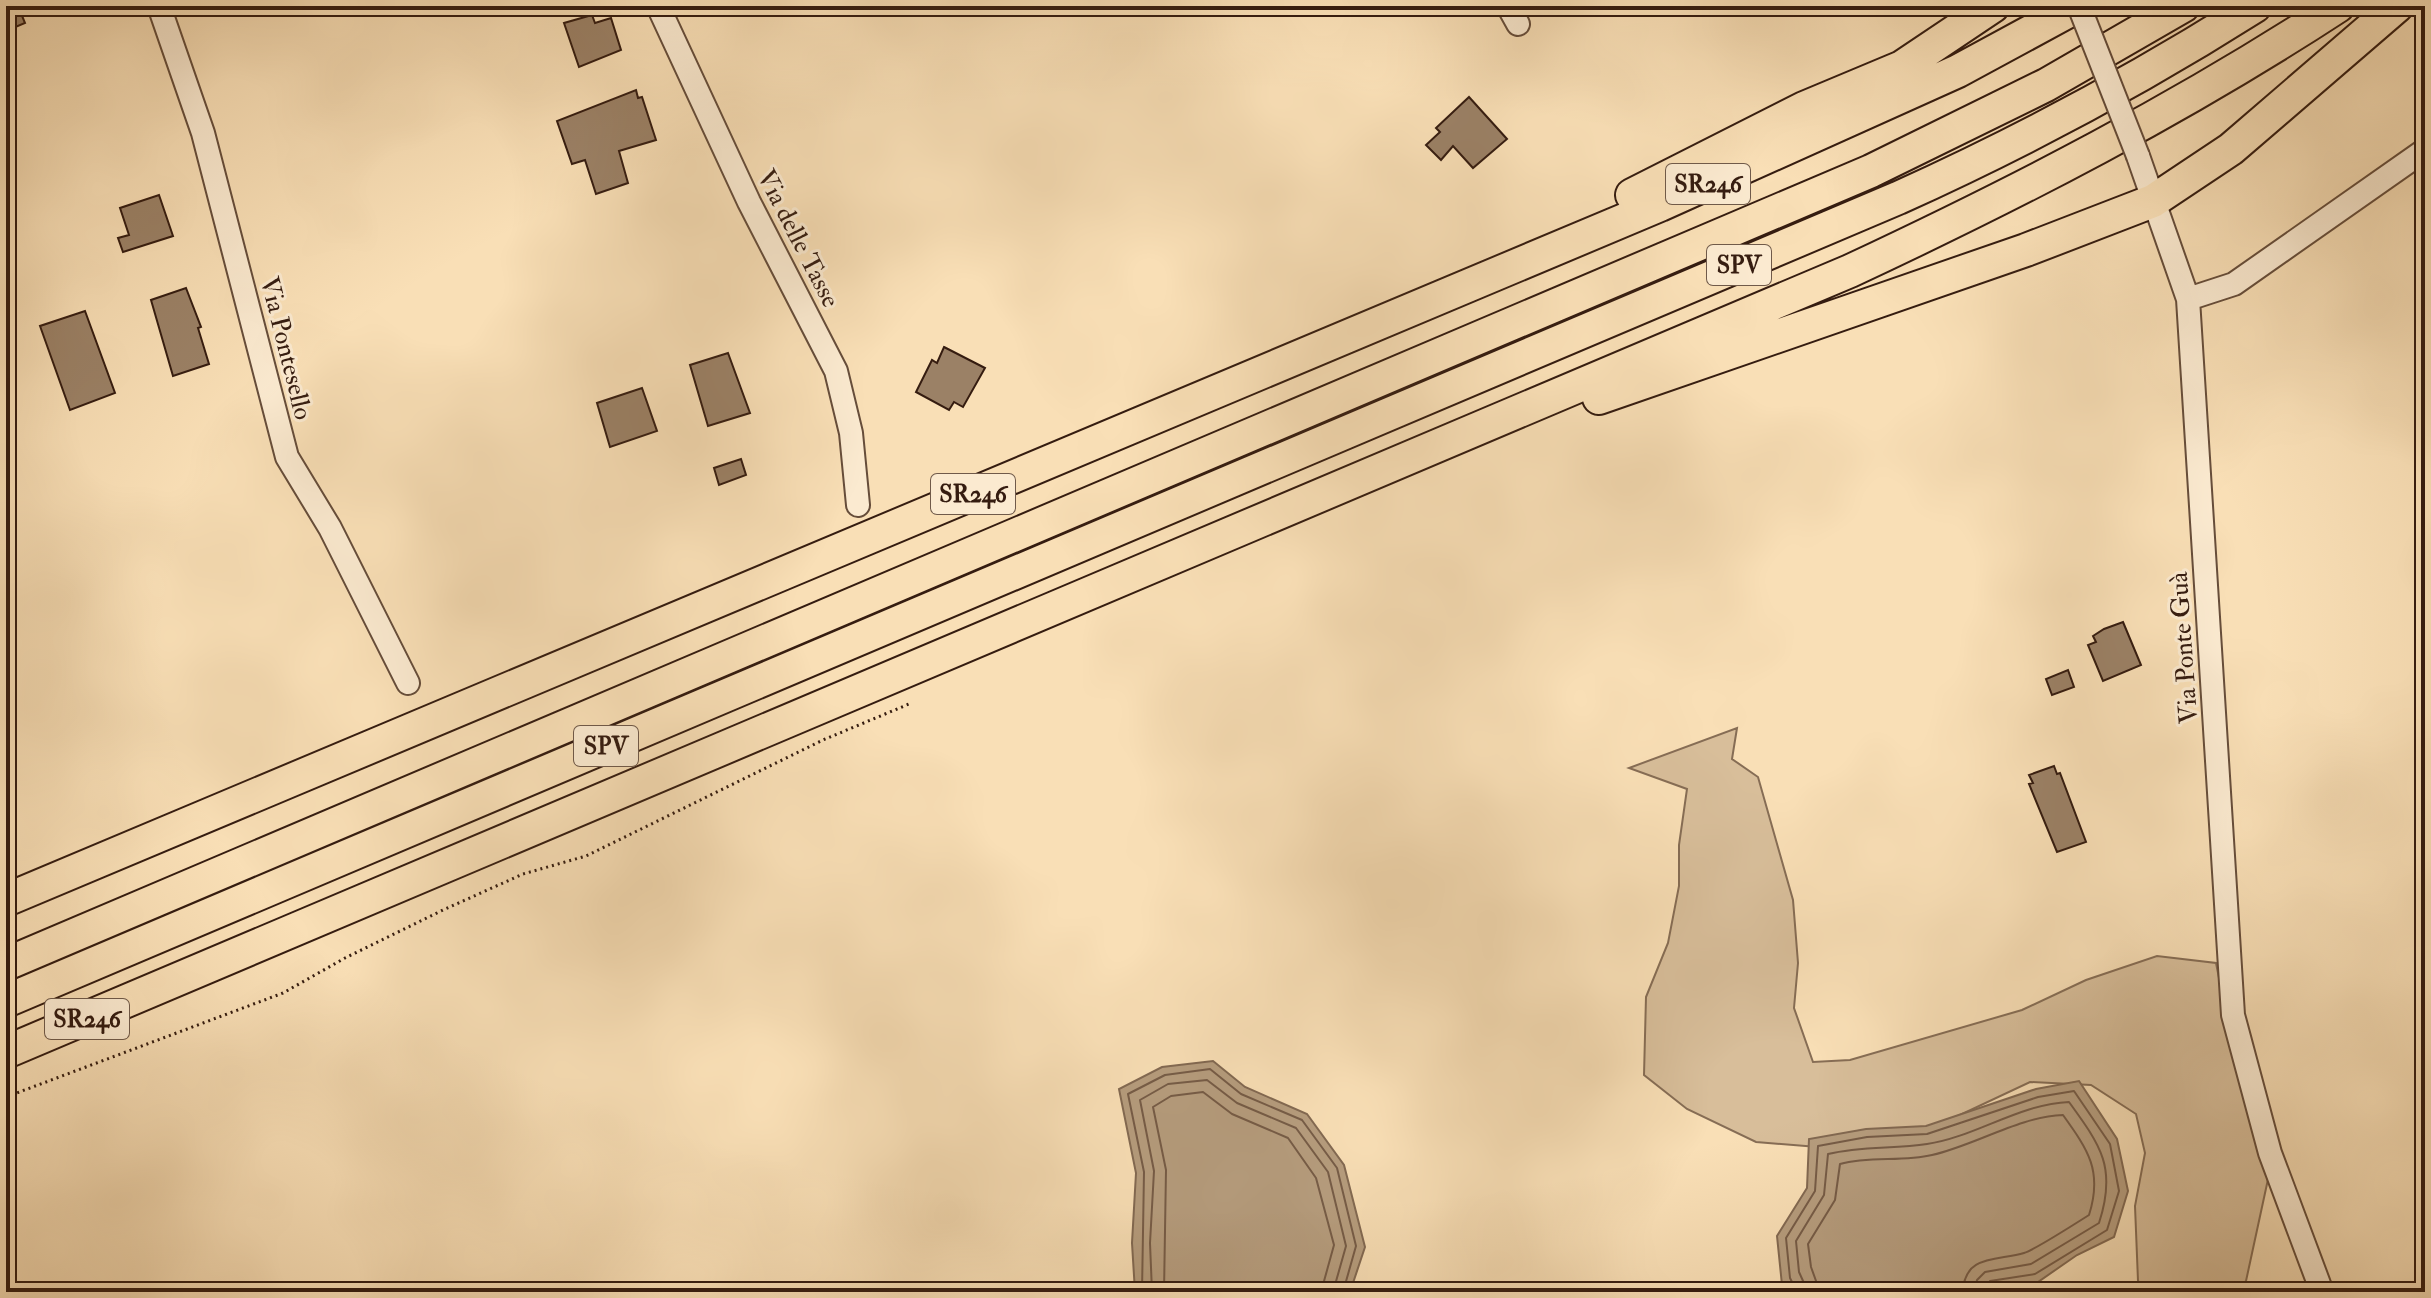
<svg xmlns="http://www.w3.org/2000/svg" width="2431" height="1298" font-family="'IM FELL Double Pica',serif">
<style>
.green{fill:#d8be9a;stroke:#866d55;stroke-width:2}
.water{fill:#b69d7e;stroke:#826952;stroke-width:2}
.lines{fill:none;stroke-linecap:round;stroke-linejoin:round}
.shore{stroke:#765c47;stroke-width:2}
.building{fill:#9b8166;stroke:#351c10;stroke-width:2}
.minor-casing{stroke:#664d3a;stroke-width:26}
.highway-casing{stroke:#351c10;stroke-width:36}
.path{stroke:#351c10;stroke-width:3;stroke-dasharray:2 4;stroke-linecap:butt}
.minor{stroke:#fbead0;stroke-width:22}
.highway{stroke:#f9dfb6;stroke-width:32}
.minor-bridge-casing{stroke:#664d3a;stroke-width:26;stroke-linecap:butt}
.minor-bridge{stroke:#fbead0;stroke-width:22}
.labels{text-anchor:middle;stroke-width:6;stroke-linejoin:round;paint-order:stroke}
.shield{fill:#fbead0;stroke:#705a4a;stroke-width:2}
.shield-label{font-size:24px;font-weight:bold;fill:#351c10}
.street-label{font-size:26px;fill:#351c10;stroke:#fbead0}
</style>
<rect width="100%" height="100%" fill="#f9dfb6"/>
<filter id="stains"><feTurbulence type="fractalNoise" baseFrequency=".0025" numOctaves="4"/><feColorMatrix values="0 0 0 0 .2 0 0 0 0 .09 0 0 0 0 .02 0 0 0 .5 -.17"/></filter>
<radialGradient id="worn" r=".72"><stop offset=".6" stop-color="#630" stop-opacity="0"/><stop offset="1" stop-color="#630" stop-opacity=".3"/></radialGradient>
<path class="green" d="M1737,728L1732,759L1758,777L1793,900L1798,963L1794,1008L1813,1062L1850,1060L2022,1010L2086,980L2157,956L2216,963L2231,1038L2270,1170L2246,1281L2235,1292H2152L2138,1281L2135,1206L2145,1153L2136,1114L2091,1085L2030,1082L1911,1138L1830,1148L1756,1142L1687,1109L1644,1075L1646,997L1668,943L1679,886V845L1687,789L1629,768Z"/>
<path class="water" d="M1213,1061L1245,1087L1307,1114L1344,1165L1365,1247L1350,1292H1135L1132,1243L1136,1173L1119,1089L1162,1067Z
M2079,1081L2117,1139L2128,1191L2114,1237L2077,1255L2038,1282L1963,1292H1795L1782,1285L1777,1236L1807,1188L1809,1139L1866,1129L1926,1126L2036,1089Z"/>
<g class="lines">
<path class="shore" d="M1142,1292L1144,1172L1128,1094L1165,1075L1210,1069L1241,1094L1302,1120L1337,1168L1356,1246L1343,1292
M1152,1292L1150,1243L1154,1171L1140,1100L1168,1084L1207,1080L1237,1103L1296,1128L1328,1172L1346,1246L1333,1292
M1164,1292L1166,1170L1153,1107L1171,1096L1203,1092L1232,1114L1288,1138L1316,1178L1334,1245L1321,1292
M1797,1292L1790,1278L1786,1238L1815,1191L1818,1146L1867,1137L1927,1134L2038,1097L2074,1091L2110,1144L2119,1191L2107,1230L2035,1274L1990,1281L1985,1292
M1808,1292L1799,1272L1796,1241L1824,1195L1828,1154C1861,1146 1894,1149 1927,1144C1975,1137 2019,1104 2069,1102C2101,1146 2117,1168 2099,1223L2031,1264L1985,1272L1977,1280L1975,1292
M1820,1292L1811,1267L1808,1244L1835,1200L1840,1164C1870,1156 1902,1162 1932,1155C1976,1145 2018,1117 2063,1115C2088,1150 2103,1171 2089,1215C2078,1222 2034,1250 2024,1253C1998,1261 1964,1254 1963,1292"/>
</g>
<path class="building" d="M6,6H18L25,23L6,31Z
M592,15L595,23L611,18L621,50L579,67L564,23Z
M636,90L638,98L642,97L656,140L619,151L628,183L596,194L585,160L572,164L557,121Z
M1469,97L1507,139L1473,168L1453,146L1441,160L1426,145L1440,132L1436,128Z
M159,195L173,236L123,252L118,238L129,235L120,208Z
M186,288L201,327L198,328L209,364L173,376L151,300Z
M85,311L115,393L70,410L40,326Z
M944,347L985,368L963,407L954,402L949,410L916,392L932,360L937,363Z
M728,353L750,413L708,426L690,365Z
M642,388L657,431L610,447L597,403Z
M741,459L746,475L719,485L714,468Z
M2123,622L2141,665L2103,681L2088,645L2096,642L2093,636L2104,629Z
M2068,670L2074,687L2052,695L2046,679Z
M2054,766L2057,774L2060,773L2086,842L2057,852L2029,784L2033,783L2029,775Z"/>
<g class="lines">
<g class="minor-casing">
<path id="minor" d="M159,6L203,133L287,457L330,528L408,683
M658,6L749,202L836,371L851,433L858,505
M1508,6L1518,24
M2138,156L2188,299L2233,1015L2270,1153L2322,1292
M2188,299L2234,284L2425,150"/>
</g>
<g class="highway-casing">
<path id="highway" d="M1632,195L1804,108L1902,67L1993,6
M1599,398L2026,250L2153,201L2231,149L2397,6
M6,900L1660,205L1958,71L2078,6
M6,964L1871,171L2046,85L2183,6
M6,1001L1898,198C2022,142 2140,79 2255,6
M6,1052L1850,271C2019,192 2182,108 2338,6"/>
</g>
<path class="path" d="M6,1097L283,993L345,958L443,910L523,874L586,856L823,740L909,704"/>
<use href="#minor" class="minor"/>
<use href="#highway" class="highway"/>
<g class="minor-bridge-casing">
<path id="minor-bridge" d="M2079,6L2138,156"/>
</g>
<use href="#minor-bridge" class="minor-bridge"/>
</g>
<g class="labels">
<g class="shield">
<rect x="1666" y="164" width="84" height="40" rx="6"/>
<rect x="1707" y="245" width="64" height="40" rx="6"/>
<rect x="931" y="474" width="84" height="40" rx="6"/>
<rect x="574" y="726" width="64" height="40" rx="6"/>
<rect x="45" y="999" width="84" height="40" rx="6"/>
</g>
<g class="shield-label">
<text x="1708" y="192">SR246</text>
<text x="1739" y="273">SPV</text>
<text x="973" y="502">SR246</text>
<text x="606" y="754">SPV</text>
<text x="87" y="1027">SR246</text>
</g>
<g class="street-label">
<text transform="translate(799 238) rotate(63)" y="9">Via delle Tasse</text>
<text transform="translate(287 348) rotate(76)" y="9">Via Pontesello</text>
<text transform="translate(2183 648) rotate(-94)" y="9">Via Ponte Guà</text>
</g>
</g>
<rect width="2431" height="1298" fill="none" stroke="#f9dfb6" stroke-width="32"/>
<rect x="8" y="8" width="2415" height="1282" fill="none" stroke="#351c10" stroke-width="4"/>
<rect x="16" y="16" width="2399" height="1266" fill="none" stroke="#351c10" stroke-width="2"/>
<rect width="100%" height="100%" filter="url(#stains)"/>
<rect width="100%" height="100%" fill="url(#worn)"/>
</svg>
